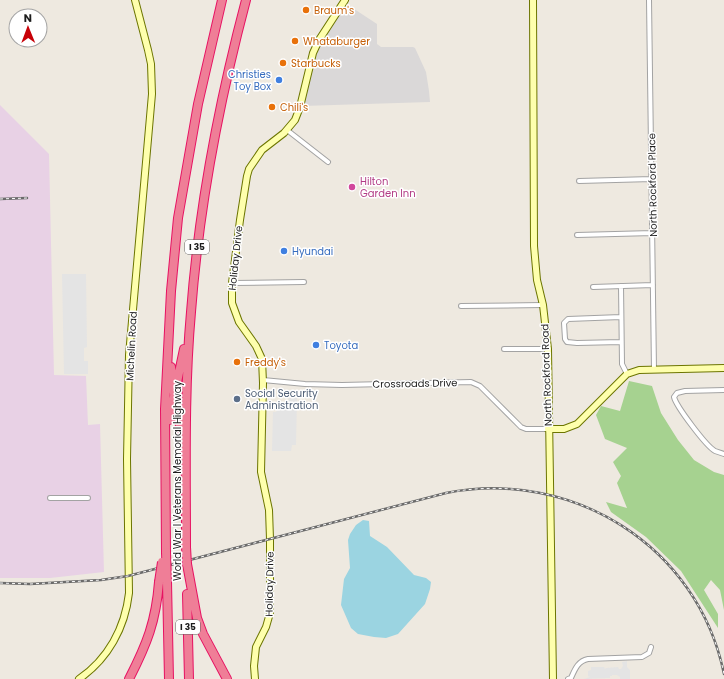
<svg xmlns="http://www.w3.org/2000/svg" width="724" height="679" font-family="Poppins,sans-serif">
<style>
.residential{fill:#dad8d8}
.industrial{fill:#e8d1e5}
.forest{fill:#a6d290}
.parking{fill:#e4e4e4}
.water{fill:#9bd4e1}
.lines{fill:none;stroke-linecap:round;stroke-linejoin:round}
.street-casing{stroke:#a3a3a3;stroke-width:6}
.secondary-casing{stroke:#6c7500;stroke-width:8}
.highway-casing{stroke:#e71262;stroke-width:10}
.street{stroke:#fff;stroke-width:4}
.secondary{stroke:#feffad;stroke-width:6}
.highway{stroke:#ef7e97;stroke-width:8}
.rail-casing{stroke:#6a6a6a;stroke-width:2.5}
.rail{stroke:#fff;stroke-width:1;stroke-dasharray:3;stroke-linecap:butt}
.highway-bridge-casing{stroke:#e71262;stroke-width:10;stroke-linecap:butt}
.highway-bridge{stroke:#ef7e97;stroke-width:8}
.food-dot{fill:#e8710a;stroke:#fff;stroke-width:1.5}
.shop-dot{fill:#3f7fe0;stroke:#fff;stroke-width:1.5}
.hotel-dot{fill:#d1479c;stroke:#fff;stroke-width:1.5}
.service-dot{fill:#5c6f8a;stroke:#fff;stroke-width:1.5}
.labels{text-anchor:middle;stroke-width:3;stroke-linejoin:round;paint-order:stroke}
.shield{fill:#fff;stroke:#606060;stroke-width:1}
.shield-label{font-size:9px;font-weight:bold;fill:#1c1c1c}
.food-label{font-size:10px;fill:#c56008;stroke:#fff;text-anchor:start}
.shop-label{font-size:10px;fill:#366cbe;stroke:#fff;text-anchor:start}
.hotel-label{font-size:10px;fill:#b23c85;stroke:#fff;text-anchor:start}
.street-label{font-size:10px;fill:#1c1c1c;stroke:#fff}
.service-label{font-size:10px;fill:#4e5e75;stroke:#fff;text-anchor:start}
</style>
<rect width="100%" height="100%" fill="#eee9e0"/>
<path class="residential" d="M345,3L377,24V44L381,47H413L415,48L426,72L429,91L430,102L302,106L317,48Z"/>
<path class="industrial" d="M0,105L49,154L54,375L86,376L88,425L100,424L104,572L50,578H0Z"/>
<path class="forest" d="M629,381L652,386L661,413L678,440L694,460L714,472L724,475V610L720,590L711,580L704,590L718,614V628L681,571L646,537L611,512L606,502L627,508L617,483L621,476L613,462L627,448L605,439L596,415L601,406L620,411Z"/>
<path class="parking" d="M62,274H86L87,347L84,348V361H88V374H64Z
M289,398H297L296,445H292L291,451H272L273,412H276L279,407H288Z
M627,661V667L630,670V679H620V677L617,675H612V676H610V678L584,679L590,677L588,676V671L591,670V667H604L605,669L606,668L618,667L619,669H621L623,666L622,662Z"/>
<path class="water" d="M363,520L369,521L370,536L387,547L414,575L426,578L431,582L430,589L425,604L398,634L386,638L374,637L358,634L351,628L341,605L344,579L350,568L348,540L350,534L356,525Z"/>
<g class="lines">
<g class="street-casing">
<path id="street" d="M649,0L654,370
M287,130L328,162
M579,181L652,179
M577,235L653,233
M232,283L304,282
M621,286L622,364L627,374
M593,287L653,285
M461,306L543,305
M621,317L568,319L564,323L565,339L567,342L577,343L621,342
M504,349H548
M263,380L305,384L342,385L471,382L480,386L521,427L526,429H548
M724,390L685,391L677,393L674,397C676,406 706,446 715,451C718,452 721,453 724,454
M50,498H88
M568,679L571,678C575,669 578,661 588,659L642,657L649,653L651,647"/>
</g>
<g class="secondary-casing">
<path id="secondary" d="M533,0L534,246L537,280L543,305L548,349L553,679
M548,429H564L577,424L627,374L639,370L724,368
M79,679C108,659 125,628 129,593L127,459L129,355L152,94L151,64L148,50L135,0
M255,679L254,666L256,647L266,627L270,613V539L269,510L261,472L263,383L262,359L256,346L239,322L232,303V283L240,220L247,176L249,169L262,150L284,133L295,120L300,107L313,53L319,40L345,0"/>
</g>
<g class="highway-casing">
<path id="highway" d="M171,367L175,402L182,435
M169,420L184,349
M186,547C186,468 184,390 191,312C199,206 219,102 246,0
M166,552L165,409L171,291L178,218L198,104L222,0
M187,564L197,618L203,634L227,679
M167,582L169,679
M187,594L189,679
M129,679C147,644 156,621 159,582"/>
</g>
<use href="#street" class="street"/>
<use href="#secondary" class="secondary"/>
<use href="#highway" class="highway"/>
<g class="rail-casing">
<path id="rail" d="M0,199L27,198
M0,583L30,584L101,580L128,576L446,493C572,468 698,546 724,674"/>
</g>
<use href="#rail" class="rail"/>
<g class="highway-bridge-casing">
<path id="highway-bridge" d="M186,547L187,564
M166,552L167,582
M159,582L162,562"/>
</g>
<use href="#highway-bridge" class="highway-bridge"/>
</g>
<g class="food-dot">
<circle cx="306" cy="10" r="4"/>
<circle cx="295" cy="41" r="4"/>
<circle cx="283" cy="63" r="4"/>
<circle cx="272" cy="107" r="4"/>
<circle cx="237" cy="362" r="4"/>
</g>
<g class="shop-dot">
<circle cx="279" cy="80" r="4"/>
<circle cx="284" cy="251" r="4"/>
<circle cx="316" cy="345" r="4"/>
</g>
<circle class="hotel-dot" cx="352" cy="187" r="4"/>
<circle class="service-dot" cx="237" cy="399" r="4"/>
<g class="labels">
<g class="shield">
<rect x="185" y="240" width="24" height="14" rx="3"/>
<rect x="176" y="620" width="24" height="14" rx="3"/>
</g>
<g class="shield-label">
<text x="197" y="250">I 35</text>
<text x="188" y="630">I 35</text>
</g>
<g class="food-label">
<text x="314" y="14">Braum's</text>
<text x="303" y="45">Whataburger</text>
<text x="291" y="67">Starbucks</text>
<text x="280" y="111">Chili's</text>
<text x="245" y="366">Freddy's</text>
</g>
<g class="shop-label">
<text x="271" y="78" text-anchor="end">Christies<tspan x="271" dy="12">Toy Box</tspan></text>
<text x="292" y="255">Hyundai</text>
<text x="324" y="349">Toyota</text>
</g>
<g class="hotel-label">
<text x="360" y="185">Hilton<tspan x="360" dy="12">Garden Inn</tspan></text>
</g>
<g class="street-label">
<text transform="translate(652 185) rotate(-91)" y="4">North Rockford Place</text>
<text transform="translate(235 258) rotate(-84)" y="4">Holiday Drive</text>
<text transform="translate(131 346) rotate(-87)" y="4">Michelin Road</text>
<text transform="translate(546 375) rotate(-92)" y="4">North Rockford Road</text>
<text transform="translate(415 383) rotate(-1)" y="4">Crossroads Drive</text>
<text transform="translate(177 481) rotate(-90)" y="4">World War I Veterans Memorial Highway</text>
<text transform="translate(269 584) rotate(-89)" y="4">Holiday Drive</text>
</g>
<g class="service-label">
<text x="245" y="397">Social Security<tspan x="245" dy="12">Administration</tspan></text>
</g>
</g>
<g transform="translate(28 28) rotate(359)"><circle r="19" fill="#ffffff" stroke="#a4a4a4"/>
<path d="M0-3L7 15L0 10L-7 15Z" fill="#c70007"/>
<text y="-6" font-size="11" font-weight="bold" text-anchor="middle" fill="#1c1c1c">N</text>
</g>
</svg>
